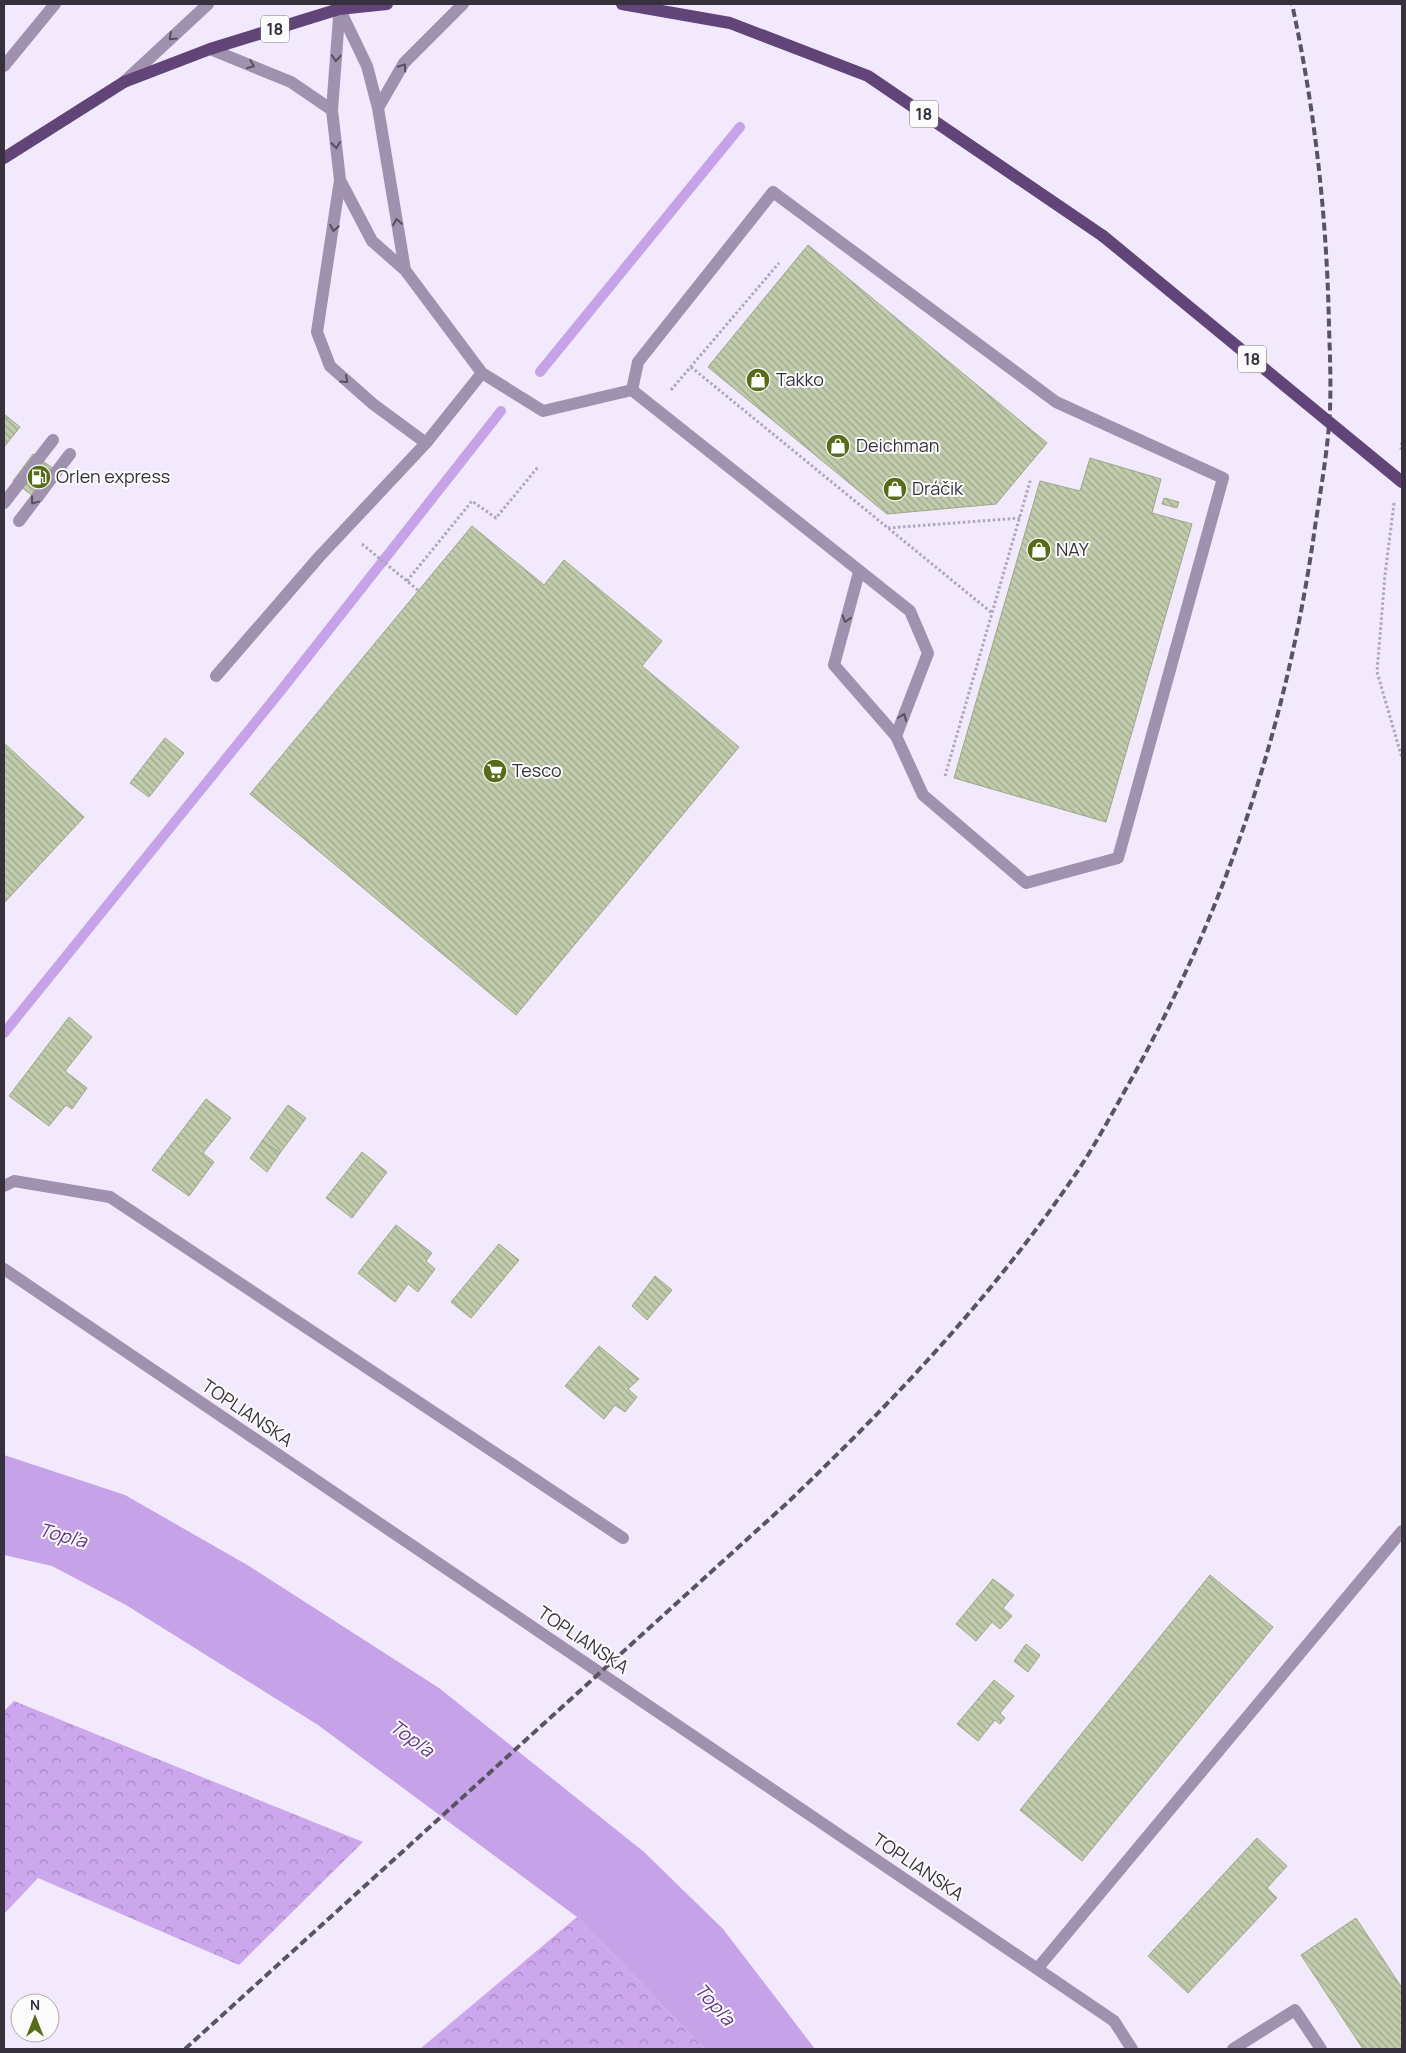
<svg xmlns="http://www.w3.org/2000/svg" width="1406" height="2053" font-family="Manrope,sans-serif">
<style>
.forest{fill:url(#forest-crowns)}
.water{fill:#c6a2e8}
.lines{fill:none;stroke-linecap:round;stroke-linejoin:round}
.stream{stroke:#c6a2e8;stroke-width:10}
.building{fill:url(#building-back-hatch);stroke:#9da789}
.path{stroke:#afa7b7;stroke-width:3;stroke-dasharray:2.5 2.5;stroke-linecap:butt}
.minor{stroke:#a091af;stroke-width:12}
.major{stroke:#614579;stroke-width:12}
.rail{stroke:#5a5361;stroke-width:4;stroke-dasharray:8 4;stroke-linecap:butt}
.major-bridge{stroke:#614579;stroke-width:12}
.oneway{stroke:#564e5f}
.labels{text-anchor:middle;stroke-width:4;stroke-linejoin:round;paint-order:stroke}
.shield{fill:#fbfbfb;stroke:#726e76;stroke-width:1}
.shield-label{font-size:16px;font-weight:bold;fill:#37313d}
.poi-label{font-size:18px;fill:#37313d;stroke:#fbfbfb;text-anchor:start}
.street-label{font-size:18px;fill:#37313d;stroke:#fbfbfb}
.water-label{font-size:19px;font-style:italic;fill:#653789;stroke:#fbfbfb}
</style>
<defs>
<pattern id="forest-crowns" width="20" height="18" patternUnits="userSpaceOnUse" patternTransform="scale(1.25)"><rect width="20" height="18" fill="#cca7ed"/><path d="M2 6a3 3 0 1 1 6 0M12 15a3 3 0 1 1 6 0" fill="none" stroke="#a689c1"/></pattern>
<pattern id="building-back-hatch" width="6" height="6" patternUnits="userSpaceOnUse" patternTransform="scale(1.25)"><rect width="6" height="6" fill="#c1ccac"/><path d="M-1 5l2 2M0 0l6 6M5-1l2 2" fill="none" stroke="#9ea68d"/></pattern>
</defs>
<rect width="100%" height="100%" fill="#f2e9fc"/>
<path class="forest" d="M14,1701L363,1842L239,1965L38,1878L4,1914V1711Z
M577,1917L705,2049H420Z"/>
<path class="water" d="M4,1455L125,1495L249,1566L439,1688L644,1852L723,1929L815,2049H705L577,1917L318,1725L126,1605L52,1566L4,1555Z"/>
<g class="lines">
<path class="stream" d="M540,372L740,127
M4,1033L279,693L501,411"/>
</g>
<path class="building" d="M808,245L1047,443L996,504L887,514L708,367Z
M4,414L20,427L4,447Z
M33,454L61,474L41,502L13,481Z
M1090,458L1161,479L1152,513L1192,524L1106,822L954,778L1040,481L1080,491Z
M1164,498L1179,502L1177,508L1162,504Z
M472,526L544,585L564,560L662,641L642,666L739,747L516,1015L250,794Z
M165,738L184,753L149,797L130,783Z
M4,743L84,817L4,903Z
M69,1017L92,1037L65,1071L87,1088L72,1109L66,1105L49,1126L9,1096Z
M206,1099L231,1118L203,1153L214,1162L189,1196L152,1170Z
M288,1105L306,1118L280,1153L262,1141Z
M262,1141L280,1153L267,1172L250,1158Z
M362,1152L387,1172L352,1218L326,1198Z
M396,1225L432,1253L426,1261L435,1269L418,1292L408,1284L395,1302L358,1273Z
M499,1244L519,1260L471,1318L451,1302Z
M655,1276L672,1290L647,1320L632,1306Z
M599,1346L639,1379L628,1389L637,1397L625,1412L615,1405L604,1419L565,1386Z
M1210,1575L1273,1627L1082,1861L1020,1810Z
M993,1579L1014,1595L1003,1608L1012,1616L1000,1629L992,1622L976,1641L956,1624Z
M1026,1644L1040,1655L1028,1672L1014,1661Z
M994,1680L1014,1696L1000,1713L1005,1718L1000,1724L995,1720L978,1741L957,1724Z
M1257,1838L1287,1866L1267,1888L1277,1898L1188,1993L1148,1956Z
M1356,1918L1402,1988V2049H1363L1301,1955Z"/>
<g class="lines">
<path class="path" d="M691,367L992,613
M671,390L779,263
M1401,450L1402,440
M1394,503L1385,575L1377,672L1402,758
M888,528L1020,518
M362,544L419,591
M407,581L472,501L496,518L538,467
M945,776L1031,478"/>
<path class="minor" d="M340,4L332,110L340,180L317,332L330,366L373,404L426,443
M340,10L367,66L378,108L405,270
M210,49L291,82L332,110
M4,66L55,4
M124,82L208,4
M378,108L404,63L463,4
M340,180L372,241L405,270L482,373L543,411L632,390L910,611L928,653L896,736L834,665L859,572
M632,390L638,362L773,192L1056,402L1223,478L1118,858L1026,883L923,795L896,736
M4,503L53,440
M19,521L70,454
M216,676L319,557L426,443L482,373
M4,1186L14,1181L110,1197L623,1538
M4,1269L1114,2021L1132,2049
M1037,1969L1402,1531
M1233,2049L1295,2010L1321,2049"/>
<path class="major" d="M622,4L730,23L868,76L1103,236
M4,158L124,82L210,49L339,9L387,4"/>
<path class="rail" d="M185,2049L786,1504C894,1401 993,1296 1077,1172C1097,1142 1114,1110 1132,1078C1227,907 1288,721 1315,527C1321,488 1328,449 1330,410C1331,383 1330,355 1329,327C1327,219 1315,109 1292,4"/>
<path class="major-bridge" d="M1103,236L1402,482"/>
</g>
<defs><path id="oneway-chevron" d="M-2-3.5L2.5 0L-2 3.5" fill="none" stroke-width="1.6" stroke-linecap="round" stroke-linejoin="round" transform="scale(1.25)"/></defs>
<g class="oneway">
<use href="#oneway-chevron" transform="translate(172 37) rotate(137)"/>
<use href="#oneway-chevron" transform="translate(336 58) rotate(94)"/>
<use href="#oneway-chevron" transform="translate(251 65) rotate(22)"/>
<use href="#oneway-chevron" transform="translate(403 67) rotate(-56)"/>
<use href="#oneway-chevron" transform="translate(336 145) rotate(84)"/>
<use href="#oneway-chevron" transform="translate(397 222) rotate(-99)"/>
<use href="#oneway-chevron" transform="translate(334 228) rotate(99)"/>
<use href="#oneway-chevron" transform="translate(345 380) rotate(42)"/>
<use href="#oneway-chevron" transform="translate(34 501) rotate(127)"/>
<use href="#oneway-chevron" transform="translate(846 619) rotate(106)"/>
<use href="#oneway-chevron" transform="translate(903 717) rotate(-69)"/>
</g>
<defs>
<g id="shop-disc" transform="scale(1.25)"><circle r="9.5" fill="#576b18" stroke="#fbfbfb"/><path d="M-5-2.5h2.3a2.7 3.5 0 0 1 5.4 0H5L5.5 6h-11ZM-1.5-2.5h3a1.5 2.3 0 0 0-3 0Z" fill="#fff"/></g>
<g id="fuel-disc" transform="scale(1.25)"><circle r="9.5" fill="#576b18" stroke="#fbfbfb"/><path d="M-5.5-6h7V0h2V4h1.3V-2.5L3-4.5l.8-.8L6-3V5H2.5V1h-1V6h-7ZM-4.2-4.7v3.2H.2V-4.7Z" fill="#fff"/></g>
<g id="supermarket-disc" transform="scale(1.25)"><circle r="9.5" fill="#576b18" stroke="#fbfbfb"/><path d="M-6-5.5h2.5l.6 2H6L4.5 2H-2.5L-4.4-4H-6ZM-1.5 3.2a1.3 1.3 0 1 0 .1 0ZM3 3.2a1.3 1.3 0 1 0 .1 0Z" fill="#fff"/></g>
</defs>
<g fill-rule="evenodd">
<use href="#shop-disc" x="758" y="380"/>
<use href="#shop-disc" x="838" y="446"/>
<use href="#fuel-disc" x="39" y="477"/>
<use href="#shop-disc" x="895" y="489"/>
<use href="#shop-disc" x="1039" y="550"/>
<use href="#supermarket-disc" x="495" y="771"/>
</g>
<g class="labels">
<g class="shield">
<rect x="261" y="15.5" width="28" height="27" rx="4"/>
<rect x="910" y="100.5" width="28" height="27" rx="4"/>
<rect x="1238" y="345.5" width="28" height="27" rx="4"/>
</g>
<g class="shield-label">
<text x="275" y="35">18</text>
<text x="924" y="120">18</text>
<text x="1252" y="365">18</text>
</g>
<g class="poi-label">
<text x="776" y="386">Takko</text>
<text x="856" y="452">Deichman</text>
<text x="56" y="483">Orlen express</text>
<text x="912" y="495">Dráčik</text>
<text x="1056" y="556">NAY</text>
<text x="512" y="777">Tesco</text>
</g>
<g class="street-label">
<text transform="translate(247 1413) rotate(34)" y="6">TOPLIANSKA</text>
<text transform="translate(583 1640) rotate(34)" y="6">TOPLIANSKA</text>
<text transform="translate(918 1867) rotate(34)" y="6">TOPLIANSKA</text>
</g>
<g class="water-label">
<text transform="translate(63 1535) rotate(15)" y="7">Topľa</text>
<text transform="translate(412 1738) rotate(36)" y="7">Topľa</text>
<text transform="translate(715 2004) rotate(48)" y="7">Topľa</text>
</g>
</g>
<rect width="1406" height="2053" fill="none" stroke="#37313d" stroke-width="10"/>
<g transform="translate(35 2018)"><circle r="24" fill="#fbfbfb" stroke="#adaaaf"/>
<path d="M0-4L9 19L0 12L-9 19Z" fill="#576b18"/>
<text y="-8" font-size="14" font-weight="bold" text-anchor="middle" fill="#37313d">N</text>
</g>
</svg>
